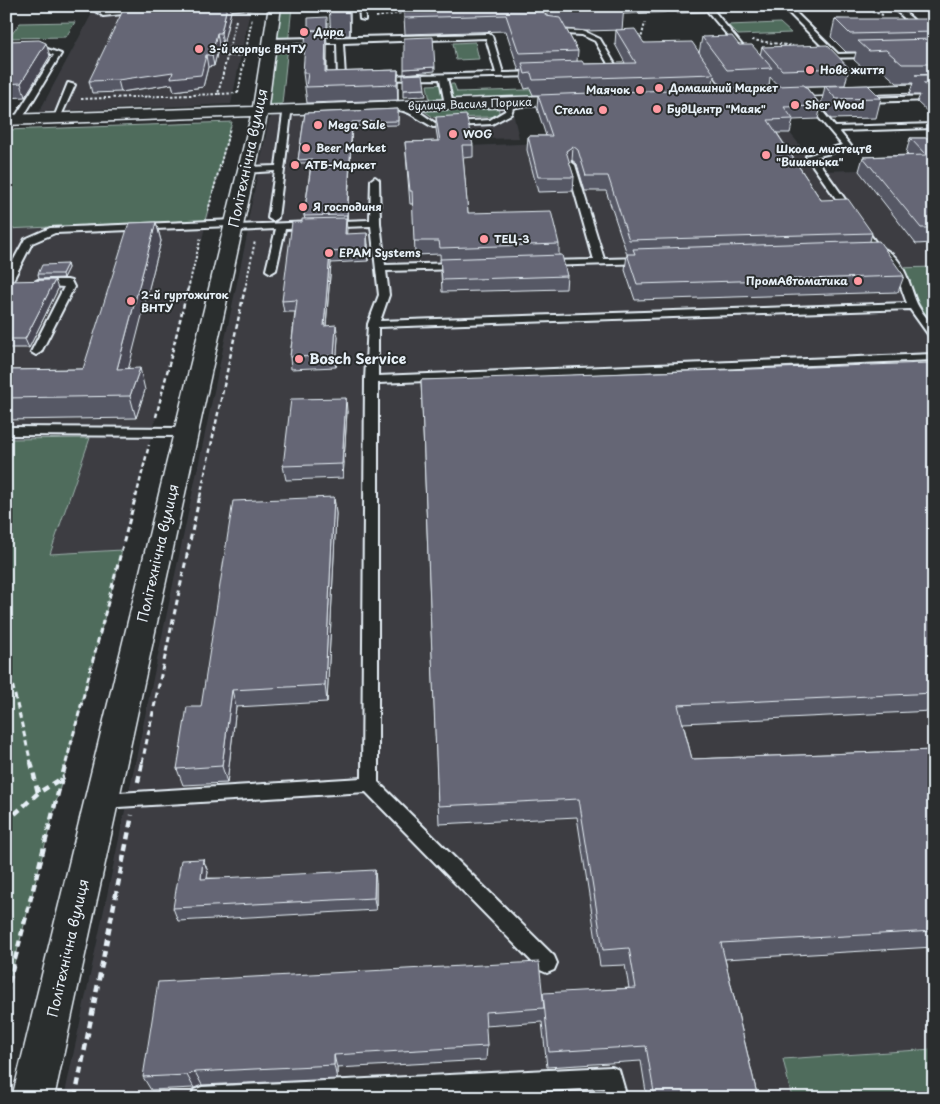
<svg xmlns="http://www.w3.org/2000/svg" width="940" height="1104" font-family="'Playpen Sans',sans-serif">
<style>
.built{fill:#3c3e43}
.green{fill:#506c5c;stroke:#9caeaa}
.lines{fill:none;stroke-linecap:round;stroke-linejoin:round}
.service-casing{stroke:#e8f1f8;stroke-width:4}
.tertiary-casing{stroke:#e8f1f8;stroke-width:3}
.path-far3{stroke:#e8f1f8;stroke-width:2;stroke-dasharray:2.5 2;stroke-linecap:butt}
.path-far2{stroke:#e8f1f8;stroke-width:2.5;stroke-dasharray:4.5 3;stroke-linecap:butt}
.path-far1{stroke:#e8f1f8;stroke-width:3;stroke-dasharray:5.5 4;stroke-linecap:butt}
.path{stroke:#e8f1f8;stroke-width:4.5;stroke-dasharray:7 5;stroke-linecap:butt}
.service{fill:#2a2d2e;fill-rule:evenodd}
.tertiary{fill:#2a2d2e;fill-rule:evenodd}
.wall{fill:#575865;stroke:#e8f1f8;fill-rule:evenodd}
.shaded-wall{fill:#474752;stroke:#e8f1f8}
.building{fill:#656675;stroke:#e8f1f8}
.poi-dot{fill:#ff9aa2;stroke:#2a2d2e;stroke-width:2}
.labels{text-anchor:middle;stroke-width:4;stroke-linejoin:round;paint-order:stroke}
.far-poi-label{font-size:11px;font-weight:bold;fill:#e8f1f8;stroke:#2a2d2e;text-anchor:start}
.far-street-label{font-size:11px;fill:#e8f1f8;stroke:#2a2d2e}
.street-label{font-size:14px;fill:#e8f1f8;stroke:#2a2d2e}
.poi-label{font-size:14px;font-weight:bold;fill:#e8f1f8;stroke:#2a2d2e;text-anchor:start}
</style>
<rect width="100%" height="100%" fill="#2a2d2e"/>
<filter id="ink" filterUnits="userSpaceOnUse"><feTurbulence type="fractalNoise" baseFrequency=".02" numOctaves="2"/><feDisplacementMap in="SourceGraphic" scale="10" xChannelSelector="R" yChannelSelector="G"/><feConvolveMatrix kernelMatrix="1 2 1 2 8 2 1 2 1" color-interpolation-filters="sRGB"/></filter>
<g filter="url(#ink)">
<path class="built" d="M96,6H251L231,104L39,112Z
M506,105L513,113L519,138L419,141L420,148L790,133L821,171L934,168V1049L783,1059L792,1098H616L613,1077L200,1098H64L248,231L337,228L247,225L269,120L272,116L284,113Z
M232,122L64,777L6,994V130Z"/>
<path class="green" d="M275,6H292L282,104L261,105Z
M75,22L66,37L9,38L20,23Z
M780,23L791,33L738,35L728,25Z
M475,42L479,59L456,60L453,43Z
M454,84L457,92L624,87L637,93L430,101L427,85Z
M498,105L499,112L496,116L489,117L439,118L433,117L421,109Z
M232,122L204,224H185V221L6,229V130Z
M934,267V330L899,268Z
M90,438L50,554L122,550L6,994V439Z
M934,1049V1098H792L783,1059Z"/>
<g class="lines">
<g class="service-casing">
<path id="service" d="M88,6H96L104,12L139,10L142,12L103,16Z
M231,6H278L213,11L210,9Z
M359,6H365V20L360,19Z
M675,6L664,11L605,13L602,11Z
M703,6H710L745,49V51H741Z
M782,6H789L838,54L873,53L876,55L873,57L818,58V56L831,55Z
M890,6H897L934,37V43Z
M550,30L583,31L600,39L619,71L603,74V70L611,69L595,41L582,35L548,33Z
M489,34L492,36L503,73L539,72L543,74L539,76L447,78L453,104L449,106L445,104L440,79L381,80L377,78L381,76L496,73L486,38L343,43L345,77L356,79L342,82L338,80L337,43H270L267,41L270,39Z
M6,47H42L61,54L22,119L18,121L14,119L54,55L41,51H6Z
M699,65H705L726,95L725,97H719Z
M68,83L75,85L60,118L53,120Z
M934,96V100L862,102L858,100L862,98Z
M805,97H811L835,127L934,124V128L839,131L851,146L850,148L815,157L879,247C904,255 908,282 917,304C924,318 934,321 934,338L930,337L910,309L378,327V376L934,354V360L378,383V782L554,956L557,963L554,970L547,973L540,970L366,792L102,808L96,806L93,801L96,796L102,794L362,778L365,380L368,324L379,295L371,226L285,229L276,270L271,273L266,270L276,229L233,231L228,228L230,226L55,233L32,243L11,284L6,287V274L25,239L50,228L234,220L239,223L237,225L370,220L371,180L375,177L379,180L380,223L385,265L459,263L464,266L459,269L386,271L389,295L380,321L907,303C899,283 895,259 873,251L806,156L842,145L805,101Z
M526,100L530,102L529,104L513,108L511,114L492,124L433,127L409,113L390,106L394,104L415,109L435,123L490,120L505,111L507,105Z
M287,112L291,114L278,218L273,221L268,218L275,171L246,173L242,170L246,167L276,166L283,114Z
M571,162L575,165L604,259L644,258L649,261L647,263L543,266V262L546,261L594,260L567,165Z
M38,280H67L71,281L74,287L41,352L36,355L31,352L64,287L34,285L33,283Z
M6,427L186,428L192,432L186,436L6,435Z
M612,1067L619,1070L627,1098H605L604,1088L413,1098H191L194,1090L202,1087Z"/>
</g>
<g class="tertiary-casing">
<path id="tertiary" d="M269,6H281L268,106L575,95L583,100L575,105L267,115L54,1098H12L251,116L6,125V115L253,107Z
M934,84V92L773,97L766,93L773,89Z"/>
</g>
<path class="path-far3" d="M855,6L883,15
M376,17L407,12
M236,20L218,94L238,93
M639,39H641L645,23
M752,40L793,46
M227,56L245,55
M238,93L252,18
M81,99L218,94
M208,211L230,128
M188,289L201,237
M245,289L255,241"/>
<path class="path-far2" d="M156,417L188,288
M136,497L149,445
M200,497L245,288"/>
<path class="path-far1" d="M6,658L31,763
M66,763L136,495
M142,763L200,495"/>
<path class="path" d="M31,762L38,793
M138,782L142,762
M6,822L38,793L64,777
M6,994L66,762
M75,1098L132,815"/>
<use href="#service" class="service"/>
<use href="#tertiary" class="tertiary"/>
</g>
<path class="wall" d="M329,6H350V35L331,36Z
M407,6H624L622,30L586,31L566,29L578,51L577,61L584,64L625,63L615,44L616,30L644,43L699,53L702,37L739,45L760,55L762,47L849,68L845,85L805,86L821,105L825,86L881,98L876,118L831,119L821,106L818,119L793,120L790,133H777L821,200L872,233L870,241L904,276L898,292L635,300L625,270L627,254L606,191H585L577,164L572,160L569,162L574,177L573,191L538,192L527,150L528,136H546L537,108L538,95H533L530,88L525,89L521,78L522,70L519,71L506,31L405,34L404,18L407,8ZM542,8H547V17L546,16ZM714,76L723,88L712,89ZM770,77L778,86L769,87Z
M674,6H706L705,12L677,13L674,8Z
M712,6H742L741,10L716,11Z
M231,11L223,45H219L214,66L208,67L203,87L174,91L172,84L121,92L92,93L89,81Z
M835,19L934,23V116H932L917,102L920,95H909L913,83H897L881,69H864L854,60L856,52H846L831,37Z
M328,22V36H326L327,45V72L398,70V100L307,103L303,73L308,30Z
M6,41L50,56L25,97L6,98Z
M425,89L426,96L403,97V90Z
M398,109V125L352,126L347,219H346V234L368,244V261L331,263L326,326L338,337L336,367L291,369L290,357L295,312H284L282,301L302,222L305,219L304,216L311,163H299L298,160L305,113Z
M436,117L473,145V157L463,158L468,213L559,244V255L567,276L566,289L442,292L440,254L415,255L413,204H410L405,142L438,141L436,129Z
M910,138H934V243L916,244L859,171L863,157L908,155L906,153Z
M156,222L161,241L128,368L145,390L136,418L6,420V370L83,369Z
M67,264L68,268L63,278L39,279L38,274Z
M6,281L58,289L29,348H6Z
M934,371V714L932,711L683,723L692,759L934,750V947L725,959L758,1098H647L641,1061L547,1067L542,1022L485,1026L487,1046L486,1060L337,1068V1079L202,1085L194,1088L151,1090L143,1077L542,995L629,988L625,965L600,966L577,817L439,824L421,380Z
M347,411L343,478L286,480L283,466Z
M334,497L336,514L327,702L236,707L227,783L183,785L177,769L201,707Z
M203,859L208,872L207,878L376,882V910L178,921L173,908Z"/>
<path class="shaded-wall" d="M227,6H230L231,11L223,45L221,33Z
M348,6H350V35L349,12Z
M326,30L327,45L326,88L325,72Z
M217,33L219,45L214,66L212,55Z
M46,43L50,56L25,97L21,83Z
M206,55L208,67L203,87L174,91L172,84L121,92L118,80Z
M435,67V71L404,74V69Z
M398,70V100L397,84Z
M352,122V126L347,219V215Z
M573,146L572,160L565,166L566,151Z
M346,218L347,229L346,245L345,234Z
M156,222L161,241L123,390L117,369Z
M367,233L368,244V261L367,250Z
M330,252L331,263L325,337L324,326Z
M67,264L68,268L63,278L62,274Z
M55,280L58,289L29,348L25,339Z
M336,325L338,337L336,367L334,356Z
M140,368L145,390L136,418L130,396Z
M346,398L347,411L343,478L342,464Z
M334,497L336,514L327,702L325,685Z
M232,690L236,707L227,783L222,766Z
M203,859L208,872L205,891L201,879Z
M375,870L376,882V910L374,898Z
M334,1055L337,1068V1079L334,1065Z
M195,1072L202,1085L194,1088L187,1075Z"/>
<path class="building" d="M125,6H227L221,33H217L212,55H206L201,75L171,78L173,72L118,80L89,81Z
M329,6H348L349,12H328Z
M409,6H541L546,16L560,18L578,51L519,53L506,15L404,18V9L409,8Z
M576,6H624V7H588Z
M327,17V31L308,30V18Z
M835,19H927L934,23V32L850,34Z
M635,29L644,43L692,42L714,74L533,80L531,73L525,74L522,63L582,61L584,64L636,63L616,30Z
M306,30H326L325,72L398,70L397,84L306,87L308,73H303Z
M732,36L739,45H752L772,68L727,70L702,37Z
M433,37L435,67L404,69V38Z
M934,39V64H902L886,50L869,51L858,41Z
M39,40L46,43L21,83L6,84V41Z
M827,45L849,68L782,70L762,47Z
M423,74L425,89L403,90V75Z
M934,74V75H915Z
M923,83H934V92Z
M804,85L821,106L784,107L793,119L768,120L821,200L848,199L872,233L629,240L608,176H586L578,150L573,146L566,151L574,177H538L528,136H552L538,95Z
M868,85L881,98L836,99L825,86Z
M398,109V121L352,122L347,215L304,216L312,159L298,160L305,113Z
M466,115L473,145H462L468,213L551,211L559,244L440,248L439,241H414L412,191H410L405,142L440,141L436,117Z
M910,138H934V228H921L863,157L926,155Z
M346,218L345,234L367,233V250L330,252L324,326L336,325L334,356L290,357L297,300L282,301L292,222H302V219Z
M156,222L117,369L140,368L130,396L6,398V370L83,369L129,223Z
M879,241L904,276L637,284L627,254H635L633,249Z
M562,255L567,276L442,280L440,259Z
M67,264L62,274H38L42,265Z
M55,280L25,339H6V281Z
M929,363L934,371V693L678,705L692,759L934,750V931L721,943L758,1098H655L646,1046L549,1052L543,993L636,988L629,948L603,950L579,799L438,806L421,380Z
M346,398L342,464L283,466L291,399Z
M334,497L325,685L232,690L222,766L177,769L187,707H201L233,501Z
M203,859L201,879L375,870L374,898L173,908L181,860Z
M539,962L544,1008L485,1012L487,1046L334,1055V1065L195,1072L187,1075L143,1077L158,982Z"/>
</g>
<g class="poi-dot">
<circle cx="304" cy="32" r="5"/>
<circle cx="199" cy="49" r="5"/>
<circle cx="810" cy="70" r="5"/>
<circle cx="659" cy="88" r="5"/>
<circle cx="640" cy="90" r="5"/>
<circle cx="795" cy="105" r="5"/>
<circle cx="657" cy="109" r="5"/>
<circle cx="603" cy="110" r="5"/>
<circle cx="318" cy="125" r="5"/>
<circle cx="453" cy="134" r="5"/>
<circle cx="306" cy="148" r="5"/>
<circle cx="766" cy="155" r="5"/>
<circle cx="295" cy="165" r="5"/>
<circle cx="303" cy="207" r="5"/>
<circle cx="484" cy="239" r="5"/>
<circle cx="329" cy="253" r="5"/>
<circle cx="858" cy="281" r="5"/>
<circle cx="131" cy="301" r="5"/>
<circle cx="299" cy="359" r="5"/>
</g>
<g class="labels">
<g class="far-poi-label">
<text x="314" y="36">Дира</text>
<text x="209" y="53">3-й корпус ВНТУ</text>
<text x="820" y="74">Нове життя</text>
<text x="669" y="92">Домашний Маркет</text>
<text x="630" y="94" text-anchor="end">Маячок</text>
<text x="805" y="109">Sher Wood</text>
<text x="667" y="113">БудЦентр "Маяк"</text>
<text x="593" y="114" text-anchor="end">Стелла</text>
<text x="328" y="129">Mega Sale</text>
<text x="463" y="138">WOG</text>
<text x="316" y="152">Beer Market</text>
<text x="776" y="153">Школа мистецтв<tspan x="776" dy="13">"Вишенька"</tspan></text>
<text x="305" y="169">АТБ-Маркет</text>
<text x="313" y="211">Я господиня</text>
<text x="494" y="243">ТЕЦ-3</text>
<text x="339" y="257">EPAM Systems</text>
<text x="848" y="285" text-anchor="end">ПромАвтоматика</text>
<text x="141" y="299">2-й гуртожиток<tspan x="141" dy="13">ВНТУ</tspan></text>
</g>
<g class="far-street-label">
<text transform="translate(470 104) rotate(-2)" y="4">вулиця Василя Порика</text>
</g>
<g class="street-label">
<text transform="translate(248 158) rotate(-78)" y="5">Політехнічна вулиця</text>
<text transform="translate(158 553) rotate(-77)" y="5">Політехнічна вулиця</text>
<text transform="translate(68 948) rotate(-77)" y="5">Політехнічна вулиця</text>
</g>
<g class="poi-label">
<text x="309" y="364">Bosch Service</text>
</g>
</g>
<rect width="940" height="1104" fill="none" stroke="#2a2d2e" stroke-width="25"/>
<rect x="12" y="12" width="915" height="1079" fill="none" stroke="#e8f1f8" stroke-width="2" filter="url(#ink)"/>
</svg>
